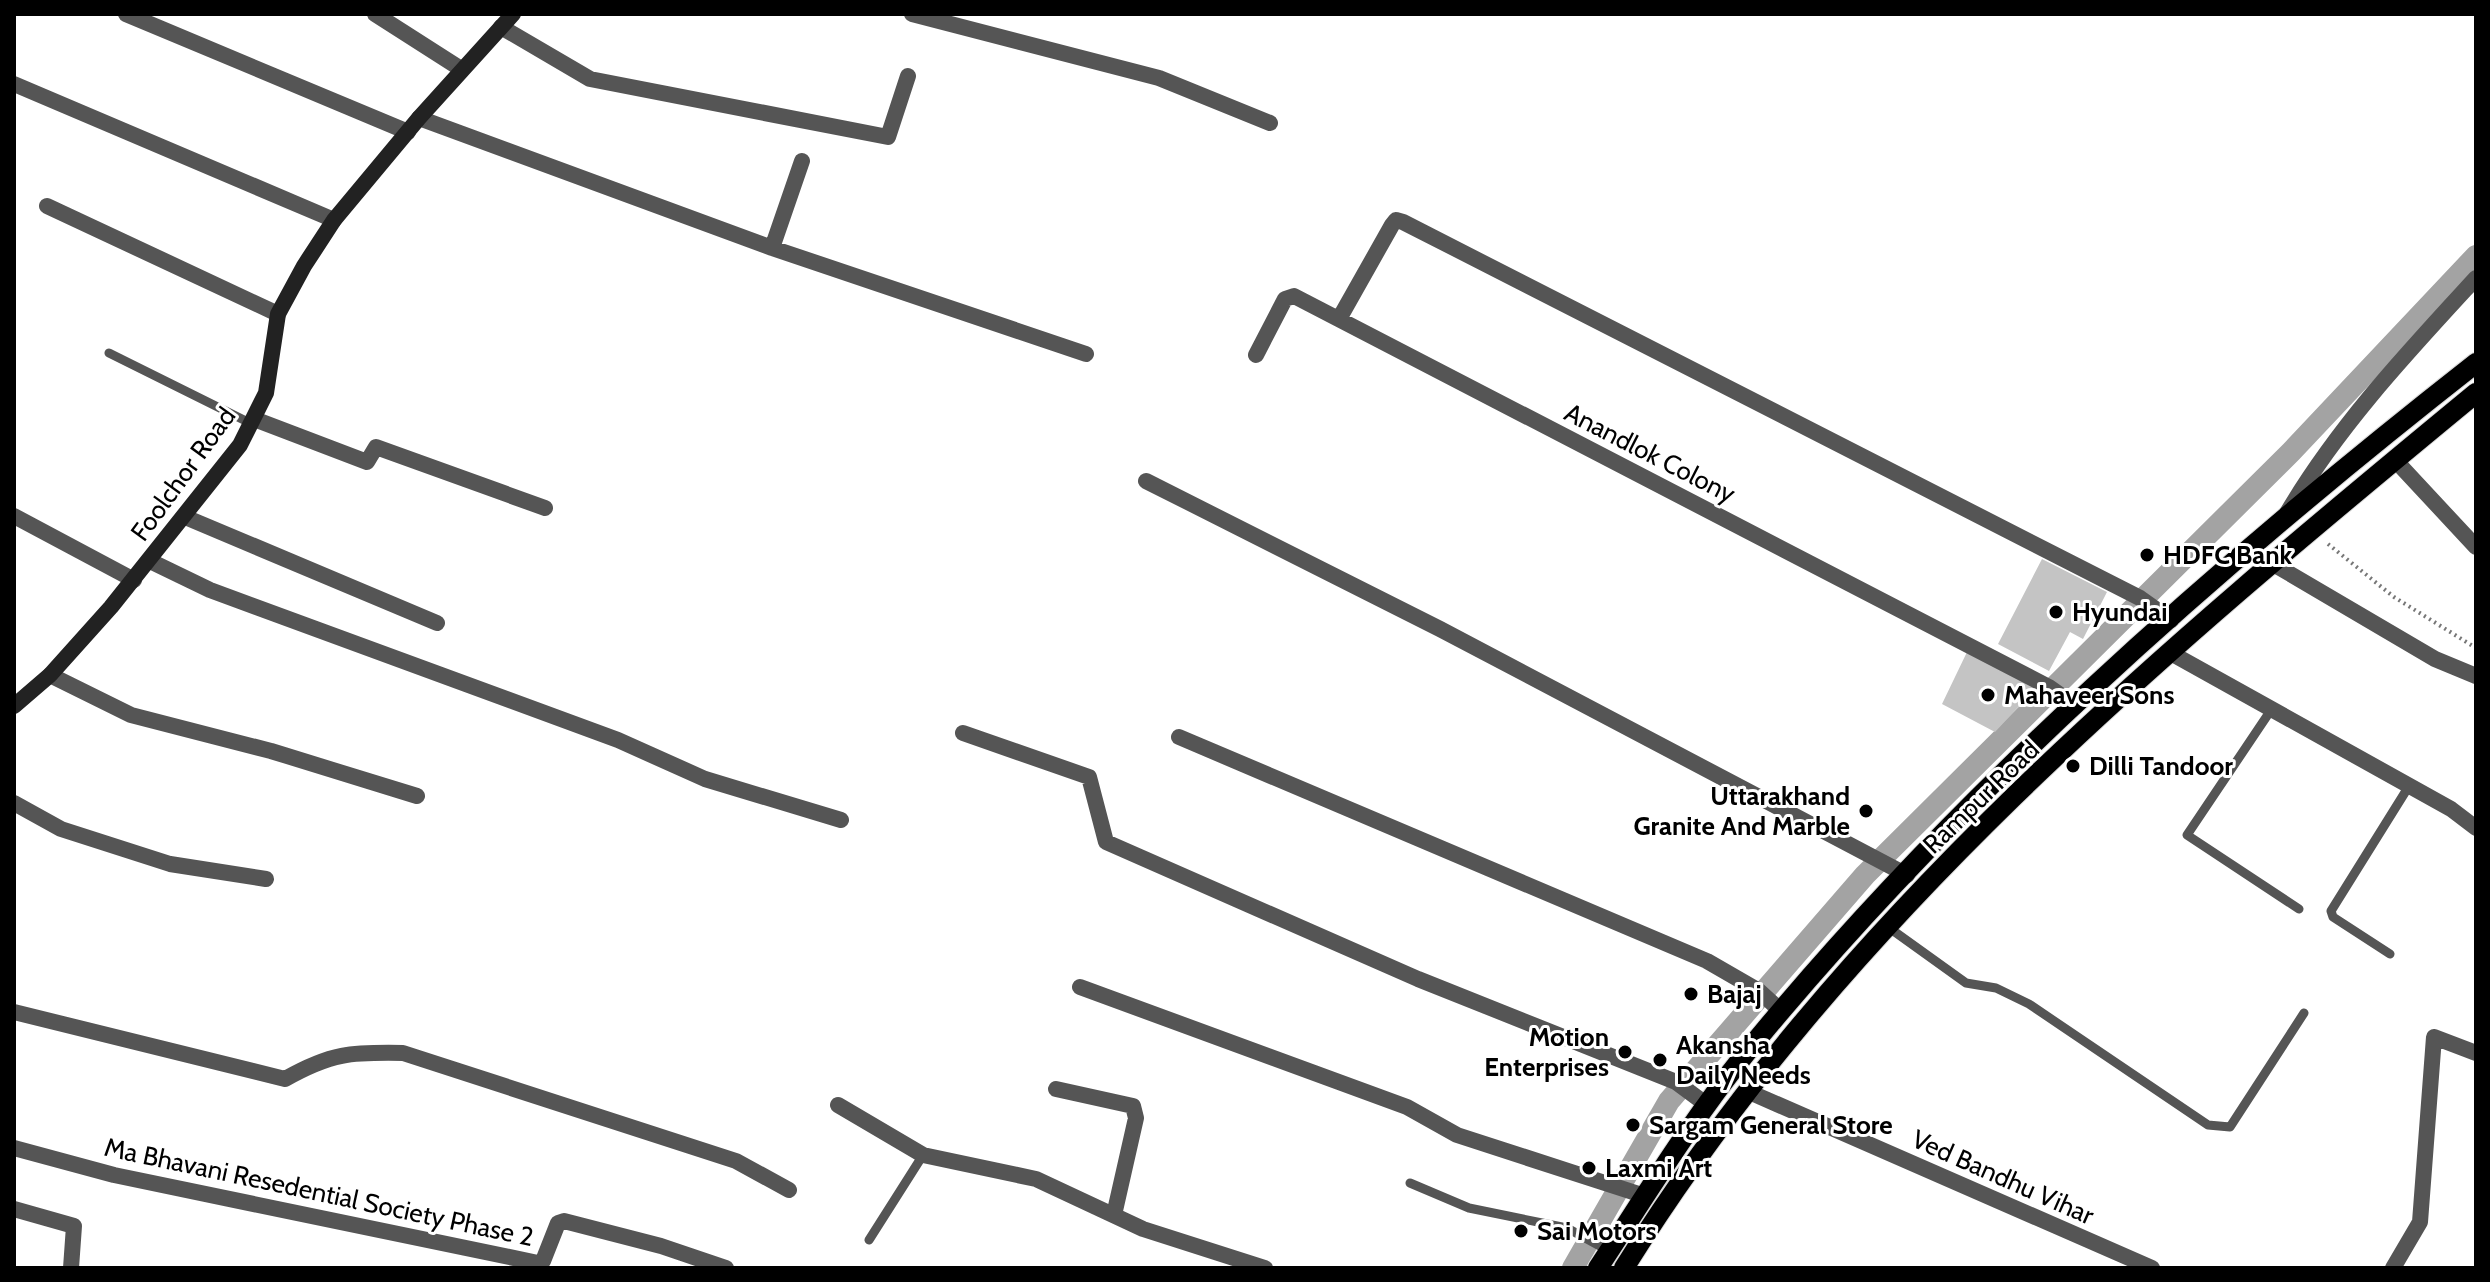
<svg xmlns="http://www.w3.org/2000/svg" width="2490" height="1282" font-family="Cabin,sans-serif">
<style>
.lines{fill:none;stroke-linecap:round;stroke-linejoin:round}
.canal{stroke:#a3a3a3;stroke-width:22}
.building{fill:#c4c4c4}
.primary-casing{stroke:#dbdbdb;stroke-width:22}
.path{stroke:#777;stroke-width:4;stroke-dasharray:2 4;stroke-linecap:butt}
.lane{stroke:#555;stroke-width:9}
.street{stroke:#555;stroke-width:16}
.secondary{stroke:#222;stroke-width:16}
.primary{stroke:#000;stroke-width:20}
.poi-dot{fill:#000;stroke:#fff;stroke-width:3}
.labels{text-anchor:middle;stroke-width:6;stroke-linejoin:round;paint-order:stroke}
.street-label{font-size:26px;fill:#000;stroke:#fff}
.poi-label{font-size:26px;font-weight:bold;fill:#000;stroke:#fff;text-anchor:start}
</style>
<rect width="100%" height="100%" fill="#fff"/>
<g class="lines">
<path class="canal" d="M1573,1268L1669,1101L1865,875L2291,452L2476,256"/>
</g>
<path class="building" d="M2042,559L2107,592L2083,639L2070,632L2049,671L1998,644Z
M1967,652L2038,686L1995,732L1942,704Z"/>
<g class="lines">
<g class="primary-casing">
<path id="primary" d="M1598,1268C1646,1195 1691,1121 1746,1053C1954,798 2217,566 2476,363
M1624,1268C1841,919 2163,651 2476,393"/>
</g>
<path class="path" d="M2328,544L2394,597L2476,648"/>
<path class="lane" d="M109,353L252,424
M2271,710L2187,835L2299,909
M1888,927L1966,983L1996,988L2029,1004L2208,1125L2230,1127L2304,1013
M2390,954L2333,917L2331,911L2409,786
M1410,1183L1469,1208L1567,1228L1609,1251
M869,1240L923,1155"/>
<path class="street" d="M126,14L408,132
M375,14L461,69
M912,14L1159,78L1270,123
M501,27L590,79L888,137L908,76
M14,84L334,220
M419,118L772,248L1086,354
M47,206L278,314
M772,248L802,161
M1339,319L1392,225L1396,220L1403,222L2140,598L2171,620
M1256,355L1285,299L1294,296L2049,687L2076,706
M254,419L367,462L376,447L545,508
M2395,460L2476,547
M1146,481L1440,629L1907,875
M2287,513C2339,425 2407,353 2476,278
M14,516L134,580
M185,517L437,623
M150,561L210,590L618,740L705,779L841,820
M2270,562L2435,659L2476,676
M2169,652L2451,809L2476,828
M50,675L131,715L271,751L417,796
M963,733L1089,777L1106,842L1418,979L1676,1082L1707,1105
M1179,737L1707,961L1759,991L1782,1012
M14,803L61,829L170,864L266,879
M1080,987L1407,1107L1457,1135L1645,1196
M14,1012L285,1079C331,1053 351,1052 403,1053L736,1161L789,1190
M1056,1089L1133,1106L1136,1118L1114,1215
M1747,1091L2152,1268
M838,1105L923,1155L1036,1179L1143,1229L1265,1268
M14,1148L114,1175L538,1263L543,1261L558,1223L564,1221L661,1246L726,1268
M14,1209L74,1226L71,1268
M2393,1268L2420,1222L2434,1037L2476,1053"/>
<path class="secondary" d="M14,706L50,675L111,607L240,445L266,393L278,314L304,266L334,220L419,118L513,14"/>
<use href="#primary" class="primary"/>
</g>
<g class="poi-dot">
<circle cx="2147" cy="555" r="8"/>
<circle cx="2056" cy="612" r="8"/>
<circle cx="1988" cy="695" r="8"/>
<circle cx="2073" cy="766" r="8"/>
<circle cx="1866" cy="811" r="8"/>
<circle cx="1691" cy="994" r="8"/>
<circle cx="1625" cy="1052" r="8"/>
<circle cx="1660" cy="1060" r="8"/>
<circle cx="1633" cy="1125" r="8"/>
<circle cx="1589" cy="1168" r="8"/>
<circle cx="1521" cy="1231" r="8"/>
</g>
<g class="labels">
<g class="street-label">
<text transform="translate(1650 453) rotate(27)" y="9">Anandlok Colony</text>
<text transform="translate(183 474) rotate(-54)" y="9">Foolchor Road</text>
<text transform="translate(1981 797) rotate(-44)" y="9">Rampur Road</text>
<text transform="translate(2003 1177) rotate(24)" y="9">Ved Bandhu Vihar</text>
<text transform="translate(319 1192) rotate(12)" y="9">Ma Bhavani Resedential Society Phase 2</text>
</g>
<g class="poi-label">
<text x="2163" y="564">HDFC Bank</text>
<text x="2072" y="621">Hyundai</text>
<text x="2004" y="704">Mahaveer Sons</text>
<text x="2089" y="775">Dilli Tandoor</text>
<text x="1850" y="805" text-anchor="end">Uttarakhand<tspan x="1850" dy="30">Granite And Marble</tspan></text>
<text x="1707" y="1003">Bajaj</text>
<text x="1609" y="1046" text-anchor="end">Motion<tspan x="1609" dy="30">Enterprises</tspan></text>
<text x="1676" y="1054">Akansha<tspan x="1676" dy="30">Daily Needs</tspan></text>
<text x="1649" y="1134">Sargam General Store</text>
<text x="1605" y="1177">Laxmi Art</text>
<text x="1537" y="1240">Sai Motors</text>
</g>
</g>
<rect width="2490" height="1282" fill="none" stroke="#000000" stroke-width="32"/>
</svg>
